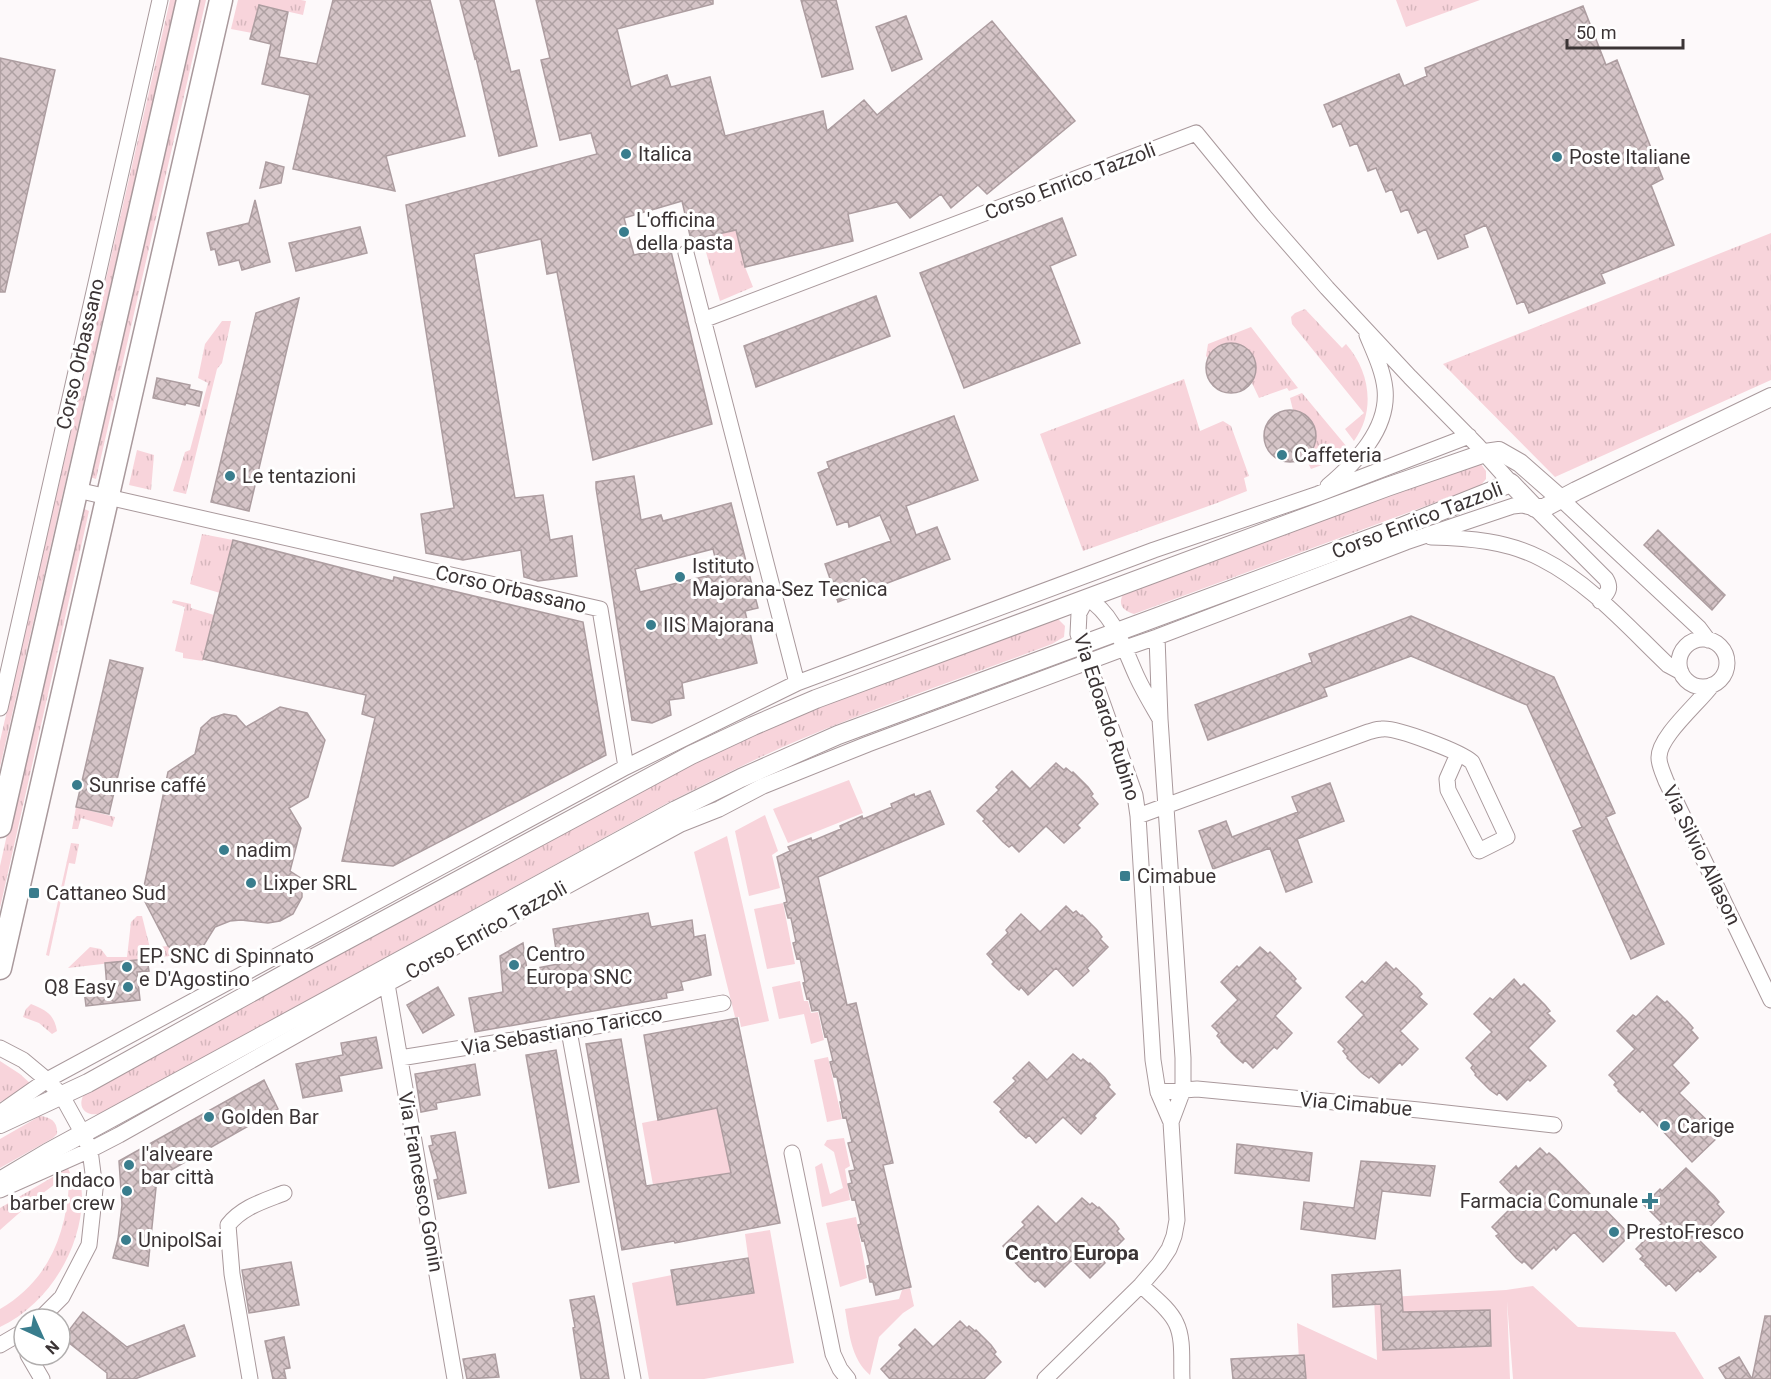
<svg xmlns="http://www.w3.org/2000/svg" width="1771" height="1379" font-family="Roboto,sans-serif">
<style>
.grass{fill:url(#grass-tufts)}
.green{fill:#f8d4db}
.building{fill:url(#building-cross-hatch);stroke:#ad9da0;stroke-width:1.5;fill-rule:evenodd}
.lines{fill:none;stroke-linecap:round;stroke-linejoin:round}
.minor-casing{stroke:#a9999c;stroke-width:17}
.tertiary-casing{stroke:#a9999c;stroke-width:20}
.primary-casing{stroke:#a9999c;stroke-width:25}
.minor{stroke:#fff;stroke-width:15}
.tertiary{stroke:#fff;stroke-width:18}
.primary{stroke:#fff;stroke-width:22}
.poi-dot{fill:#397d8d;stroke:#fff;stroke-width:2}
.labels{text-anchor:middle;stroke-width:6;stroke-linejoin:round;paint-order:stroke}
.poi-label{font-size:20px;fill:#3b3435;stroke:#fff;text-anchor:start}
.street-label{font-size:20px;fill:#3b3435;stroke:#fff}
.neighbourhood-label{font-size:21px;font-weight:bold;fill:#3b3435;stroke:#fff}
</style>
<defs>
<pattern id="grass-tufts" width="24" height="20" patternUnits="userSpaceOnUse" patternTransform="scale(1.5)"><rect width="24" height="20" fill="#f8d4db"/><path d="M3 7l-1-3M5 7V3M7 7l1-3M15 17l-1-3M17 17v-4M19 17l1-3" fill="none" stroke="#d6b7bd"/></pattern>
<pattern id="building-cross-hatch" width="8" height="8" patternUnits="userSpaceOnUse" patternTransform="scale(1.5)"><rect width="8" height="8" fill="#d5c4c7"/><path d="M0 0l8 8M0 8l8-8" fill="none" stroke="#aea0a2"/></pattern>
</defs>
<rect width="100%" height="100%" fill="#fdf9fa"/>
<path class="grass" d="M170,0H176L0,767V741Z
M198,0H206L96,479L90,477Z
M238,0H301L306,1L303,15L259,5L252,33L231,29Z
M1396,0H1480L1406,27Z
M736,230L745,267L753,287L720,301L702,238Z
M1771,233V380L1555,477L1443,364Z
M1305,309L1342,348L1346,344C1370,371 1376,411 1354,441L1345,429L1364,413L1292,324L1291,317L1295,313Z
M222,321H231L222,363L217,369L186,494L173,491L185,452L190,450L208,383L198,378L205,344Z
M1251,327L1298,388L1289,391L1287,388L1259,398L1251,381C1269,352 1228,327 1208,358L1206,356L1208,344Z
M1184,379L1200,431L1223,421L1231,426L1249,476L1244,478L1247,491L1217,503L1083,551L1040,434Z
M1302,393L1347,447L1333,461L1311,469L1305,457C1321,447 1319,421 1302,413C1299,411 1296,411 1293,410L1290,398Z
M137,450L154,455L151,490L129,485Z
M1471,462L1481,464L1486,471V479L1480,486L1134,614C1121,610 1117,603 1125,591Z
M80,507L89,511L0,908V866Z
M202,534L233,540L220,593L190,584Z
M173,600L191,604V608L214,615L203,661L183,658V653L175,651L185,607L172,603Z
M1057,618L1065,626L1064,637L1052,644C968,676 882,705 799,740C756,758 714,780 671,801L102,1113C87,1118 76,1108 84,1094L659,779L787,717Z
M76,807L115,817L112,827L81,818L78,829H72Z
M71,843L79,844L75,864L69,863L49,956L46,955Z
M137,916H142L150,948L168,946L179,955L68,968L90,947L101,949L107,957H127L131,922Z
M31,1004C46,1010 54,1014 57,1031L52,1034L39,1023L23,1017L26,1009Z
M0,1061L20,1074L32,1085L0,1102Z
M40,1116C51,1117 58,1122 57,1134L53,1138L0,1168V1139Z
M68,1168L70,1173L35,1199L0,1230V1208Z
M81,1180C81,1186 82,1193 82,1199C81,1251 47,1305 0,1327V1309C47,1282 66,1236 69,1184Z"/>
<path class="green" d="M849,780L863,813L788,843L773,809Z
M765,815L778,851L772,855L780,888L749,896L735,831Z
M727,836L769,1021L741,1027L739,1017H735L694,852Z
M783,903L795,964L767,969L754,909Z
M800,981L804,1001H808L811,1013L818,1012L824,1040L811,1044L804,1014L779,1019L772,987Z
M828,1057L842,1119L827,1122L814,1060Z
M717,1108L731,1173L653,1185L642,1123Z
M844,1138L850,1166L845,1169L850,1200L822,1207L815,1167L822,1163L830,1194L843,1188L834,1152L824,1145L827,1140Z
M856,1217L867,1278L840,1287L826,1223Z
M770,1230L794,1363L704,1379H649L632,1283L672,1275L677,1305L753,1293L745,1234Z
M1533,1286L1578,1327L1675,1332L1704,1379H1513L1507,1301L1510,1379H1300L1297,1323L1377,1360L1374,1298L1506,1290Z
M910,1288L914,1306L903,1313L879,1337L870,1375C851,1359 849,1332 845,1309L899,1299L902,1290Z"/>
<path class="building" d="M333,0H430L465,136L386,156L395,191L293,169L310,95L262,84L271,44L250,39L259,5L288,12L279,57L317,64Z
M460,0H494L511,72L519,70L537,146L499,156L476,58L475,59Z
M536,0H713V4L617,29L631,87L667,75L671,87L710,77L725,136L823,111L827,131L864,100L877,115L992,21L1075,121L987,194L978,185L951,208L941,194L910,218L897,202L848,214L853,241L745,267L736,230L691,240L682,201L624,218L634,255L670,247L712,424L593,460L557,272L547,274L541,239L474,254L515,498L543,495L550,540L572,536L577,576L538,581L524,577L521,550L463,560L426,553L421,514L454,508L406,205L597,154L591,133L560,140L541,60L550,58Z
M801,0H836L853,69L822,77Z
M1583,6L1606,65L1617,60L1663,179L1651,185L1674,245L1601,274L1605,283L1529,313L1524,301L1517,304L1486,225L1464,235L1468,247L1438,259L1426,229L1418,233L1408,209L1401,212L1392,189L1386,192L1376,168L1368,171L1357,143L1350,146L1341,123L1333,127L1324,105L1399,74L1404,86L1427,76L1425,68Z
M906,16L922,59L892,71L876,27Z
M0,58L55,70L5,292H0Z
M266,162L284,167L281,183L260,188Z
M255,200L270,262L242,270L239,260L219,265L215,249L211,250L207,233L249,223Z
M1062,218L1076,255L1050,266L1080,343L964,388L920,273Z
M360,227L367,253L296,271L289,243Z
M876,296L890,336L756,387L744,346Z
M299,298L249,511L211,502L256,313Z
M1206 368a25 25 0 1 1 50 0a25 25 0 1 1-50 0Z
M157,378L190,385L189,389L202,392L199,406L186,403L185,405L153,398Z
M1264 436a26 26 0 1 1 52 0a26 26 0 1 1-52 0Z
M954,416L978,480L906,506L916,535L937,527L950,559L838,602L825,564L891,541L880,515L849,527L848,521L837,525L818,473L829,468L827,462Z
M634,476L641,520L661,515L663,521L731,503L758,608L745,611L757,663L682,683L684,698L669,700L671,715L652,723L632,720L596,488V482ZM713,549L719,573L640,592L635,569Z
M1658,530L1725,595L1712,610L1644,545Z
M233,540L393,581L394,577L583,622L606,755L393,866L342,861L375,718L362,714L366,695L203,659Z
M1411,616L1554,677L1615,813L1606,817L1664,944L1631,959L1573,831L1582,827L1527,705L1411,656L1324,688L1327,696L1208,740L1195,705L1312,662L1309,654Z
M110,660L143,668L109,814L76,807Z
M280,707L307,713L325,740L308,797L289,808L301,828L290,871L302,879V897L293,914L280,921L268,923L241,920L230,921L215,927L202,948L191,955L178,954L168,946L142,896L168,772L195,754L201,728L212,718L224,714L236,716L246,727Z
M1056,763L1064,770L1066,768L1072,773L1073,772L1088,787L1093,794L1091,796L1098,804L1077,825L1080,828L1064,843L1046,826L1019,852L1012,845L1009,847L1003,842L983,821L985,819L977,811L999,790L996,787L1012,771L1030,789Z
M1330,783L1344,821L1297,839L1312,882L1286,892L1270,848L1213,869L1199,831L1226,821L1232,837L1298,812L1292,797Z
M930,791L944,824L818,877L847,1005L856,1003L893,1163L883,1165L911,1287L876,1295L873,1282H870L867,1266L870,1265L864,1240L862,1241L858,1225L861,1224L855,1199L852,1200L848,1184L852,1183L849,1171L855,1170L848,1143L852,1142L846,1117L843,1118L840,1102H842L837,1077H834L830,1062L833,1061L827,1036L825,1037L819,1010L812,1011L809,998L807,999L803,983L805,982L800,958L797,959L793,943L796,942L791,918H788L784,903L787,902L777,857L790,851L788,847L811,838L812,841L841,829L840,826L862,816L863,819L892,807L891,804L914,794L915,797Z
M1066,906L1073,913L1076,911L1081,916L1082,915L1097,930L1102,937L1100,939L1108,947L1087,968L1089,971L1073,986L1056,968L1028,995L1021,987L1019,990L1013,985L992,964L994,962L987,954L1008,933L1006,930L1021,914L1040,932Z
M648,913L651,927L692,920L694,937L705,935L711,975L681,982L683,990L666,993L667,998L475,1032L469,998L503,992L500,956L523,943L527,970L558,964L553,929Z
M1260,947L1268,954L1270,952L1291,973L1296,979L1294,981L1301,988L1275,1016L1292,1033L1277,1049L1274,1047L1253,1068L1245,1060L1243,1063L1236,1057L1221,1042L1222,1041L1217,1036L1219,1033L1212,1026L1238,1000L1221,982L1237,966L1239,968Z
M147,959L149,971L137,972L140,1000L86,1006L84,990L107,988L105,963Z
M1386,962L1394,970L1396,968L1417,988L1422,994L1419,997L1427,1004L1400,1031L1418,1049L1402,1065L1400,1062L1379,1083L1371,1076L1369,1078L1362,1073L1347,1058L1348,1057L1343,1051L1345,1049L1338,1042L1364,1015L1346,997L1362,981L1365,984Z
M1514,979L1521,987L1524,984L1545,1005L1550,1011L1547,1013L1555,1021L1528,1048L1546,1066L1530,1081L1528,1079L1507,1100L1499,1092L1497,1095L1490,1090L1475,1075L1476,1074L1471,1068L1473,1065L1466,1058L1492,1032L1474,1014L1490,998L1493,1000Z
M438,987L454,1015L423,1033L407,1005Z
M1657,996L1665,1003L1667,1001L1688,1022L1693,1028L1691,1030L1698,1038L1672,1065L1689,1083L1679,1093L1721,1134L1692,1162L1642,1109L1640,1112L1618,1091L1619,1090L1614,1085L1616,1082L1609,1075L1635,1049L1617,1031L1633,1015L1636,1017Z
M737,1018L780,1223L675,1243L674,1241L622,1250L586,1044L621,1039L646,1186L731,1173L717,1108L658,1120L644,1035Z
M376,1037L382,1068L339,1076L342,1091L303,1098L296,1064L343,1055L341,1043Z
M556,1050L579,1182L549,1188L526,1055Z
M1073,1054L1081,1061L1083,1059L1089,1064L1090,1063L1105,1078L1110,1085L1108,1087L1115,1094L1094,1116L1096,1118L1081,1134L1063,1117L1036,1143L1029,1135L1026,1138L1020,1133L1000,1112L1002,1109L994,1102L1016,1081L1013,1078L1029,1062L1047,1080Z
M475,1064L480,1095L436,1103L437,1109L421,1112L415,1074Z
M264,1080L278,1109L157,1178L148,1266L113,1258L118,1239L122,1205L119,1161Z
M455,1132L466,1193L438,1199L434,1180L438,1179L429,1146L433,1145L431,1136Z
M1237,1144L1312,1153L1309,1181L1235,1173Z
M1540,1148L1547,1155L1549,1153L1555,1158L1630,1235L1603,1262L1574,1232L1556,1250L1554,1247L1532,1269L1524,1261L1522,1263L1516,1258L1496,1236L1499,1234L1492,1227L1518,1201L1500,1182L1516,1166L1518,1169Z
M1361,1161L1435,1166L1430,1196L1382,1191L1375,1239L1301,1229L1304,1202L1354,1208Z
M1686,1168L1714,1196L1719,1202L1717,1204L1724,1212L1698,1239L1716,1257L1700,1272L1698,1270L1676,1291L1669,1283L1666,1286L1645,1265L1646,1264L1640,1259L1643,1256L1636,1249L1662,1223L1644,1205L1660,1189L1662,1191Z
M1082,1198L1090,1205L1092,1203L1098,1208L1099,1207L1114,1222L1119,1229L1117,1231L1124,1239L1103,1260L1105,1263L1090,1278L1072,1260L1045,1287L1038,1280L1035,1282L1029,1277L1009,1256L1011,1254L1003,1246L1025,1225L1022,1222L1038,1206L1056,1224Z
M748,1258L754,1293L677,1305L671,1270Z
M291,1262L299,1305L249,1313L242,1270Z
M1400,1270L1403,1312L1490,1310L1491,1346L1383,1350L1381,1304L1333,1307L1332,1275Z
M594,1296L600,1324L609,1379H581L573,1328L575,1327L570,1300Z
M83,1312L127,1347L184,1325L195,1356L135,1379H107V1373L63,1338Z
M1765,1316H1771V1379H1752Z
M960,1321L967,1328L969,1326L975,1331L976,1330L991,1345L996,1352L994,1354L1001,1362L984,1379H890L881,1369L902,1348L899,1345L915,1329L933,1347Z
M284,1337L290,1368L284,1369L286,1379H273L265,1341Z
M495,1354L499,1377L467,1379L463,1359Z
M1304,1355L1306,1379H1233L1231,1359Z
M1739,1357L1752,1379H1726L1719,1368Z"/>
<g class="lines">
<g class="minor-casing">
<path id="minor" d="M686,253L797,683
M703,320L1196,133L1264,216L1327,288L1410,377L1477,445L1511,483
M1328,486C1356,462 1389,429 1385,389C1383,370 1374,352 1367,335
M77,490L600,609L626,767
M1561,499L1699,628L1708,640
M1431,537C1469,538 1508,541 1542,559C1591,584 1629,628 1668,665L1681,672
M1157,637L1160,719L1183,1058V1090L1171,1122
M1679 663a24 24 0 1 1 48 0a24 24 0 1 1-48 0Z
M1712,685C1699,703 1658,737 1659,758C1659,765 1663,773 1666,781L1771,1000
M0,708L160,0
M1138,816L1368,732C1372,731 1377,729 1382,729C1396,727 1461,752 1472,762L1507,837L1479,851L1448,790L1447,779L1458,754
M387,984L455,1379
M569,1031L633,1379
M0,1048L23,1060L47,1080L62,1096L83,1134L90,1150L95,1189L89,1245L62,1297L40,1319
M400,1058L569,1031L723,1003
M1158,1092L1197,1089L1419,1110L1554,1125
M0,1113L47,1080L626,767L797,683L1154,550L1318,494L1469,436
M792,1153L833,1354L840,1369L848,1379
M0,1190L90,1150L119,1135L387,984L681,824L719,809L763,786L868,744L1125,648L1157,637L1406,542L1513,506L1522,505L1535,508L1606,579C1612,589 1607,593 1600,601
M1141,1285C1152,1296 1169,1308 1176,1323C1184,1339 1181,1362 1182,1379
M0,1345L24,1331
M28,1355L42,1379
M250,1379L232,1274L228,1225C242,1207 264,1201 284,1193
M1045,1379L1141,1285L1159,1264L1169,1249L1174,1236L1177,1220L1171,1122L1158,1092L1153,1060L1138,816L1135,795L1078,634L1079,613L1087,598C1115,615 1124,649 1137,677C1144,692 1152,705 1160,719"/>
</g>
<g class="tertiary-casing">
<path id="tertiary" d="M0,1124L88,1083L308,961L691,755L753,726L816,699L1387,487L1485,453L1499,451L1520,463L1561,499
M0,1181L47,1153L676,810L741,778L838,735L1401,527L1511,483L1535,508H1544L1576,491L1771,397"/>
</g>
<g class="primary-casing">
<path id="primary" d="M0,826L188,0
M0,968L221,0"/>
</g>
<use href="#minor" class="minor"/>
<use href="#tertiary" class="tertiary"/>
<use href="#primary" class="primary"/>
</g>
<g class="poi-dot">
<circle cx="626" cy="154" r="6"/>
<circle cx="1557" cy="157" r="6"/>
<circle cx="624" cy="232" r="6"/>
<circle cx="1282" cy="455" r="6"/>
<circle cx="230" cy="476" r="6"/>
<circle cx="680" cy="577" r="6"/>
<circle cx="651" cy="625" r="6"/>
<circle cx="77" cy="785" r="6"/>
<circle cx="224" cy="850" r="6"/>
<rect x="1119" y="870" width="12" height="12" rx="3"/>
<circle cx="251" cy="883" r="6"/>
<rect x="28" y="887" width="12" height="12" rx="3"/>
<circle cx="514" cy="965" r="6"/>
<circle cx="127" cy="967" r="6"/>
<circle cx="128" cy="987" r="6"/>
<circle cx="209" cy="1117" r="6"/>
<circle cx="1665" cy="1126" r="6"/>
<circle cx="129" cy="1165" r="6"/>
<circle cx="127" cy="1191" r="6"/>
<path d="M1647 1192h6v6h6v6h-6v6h-6v-6h-6v-6h6z"/>
<circle cx="1614" cy="1232" r="6"/>
<circle cx="126" cy="1240" r="6"/>
</g>
<g class="labels">
<g class="poi-label">
<text x="638" y="161">Italica</text>
<text x="1569" y="164">Poste Italiane</text>
<text x="636" y="227">L'officina<tspan x="636" dy="23">della pasta</tspan></text>
<text x="1294" y="462">Caffeteria</text>
<text x="242" y="483">Le tentazioni</text>
<text x="692" y="573">Istituto<tspan x="692" dy="23">Majorana-Sez Tecnica</tspan></text>
<text x="663" y="632">IIS Majorana</text>
<text x="89" y="792">Sunrise caffé</text>
<text x="236" y="857">nadim</text>
<text x="1137" y="883">Cimabue</text>
<text x="263" y="890">Lixper SRL</text>
<text x="46" y="900">Cattaneo Sud</text>
<text x="526" y="961">Centro<tspan x="526" dy="23">Europa SNC</tspan></text>
<text x="139" y="963">EP. SNC di Spinnato<tspan x="139" dy="23">e D'Agostino</tspan></text>
<text x="116" y="994" text-anchor="end">Q8 Easy</text>
<text x="221" y="1124">Golden Bar</text>
<text x="1677" y="1133">Carige</text>
<text x="141" y="1161">l'alveare<tspan x="141" dy="23">bar città</tspan></text>
<text x="115" y="1187" text-anchor="end">Indaco<tspan x="115" dy="23">barber crew</tspan></text>
<text x="1638" y="1208" text-anchor="end">Farmacia Comunale</text>
<text x="1626" y="1239">PrestoFresco</text>
<text x="138" y="1247">UnipolSai</text>
</g>
<g class="street-label">
<text transform="translate(1070 181) rotate(-21)" y="7">Corso Enrico Tazzoli</text>
<text transform="translate(80 354) rotate(-77)" y="7">Corso Orbassano</text>
<text transform="translate(1417 520) rotate(-21)" y="7">Corso Enrico Tazzoli</text>
<text transform="translate(511 589) rotate(13)" y="7">Corso Orbassano</text>
<text transform="translate(1107 717) rotate(72)" y="7">Via Edoardo Rubino</text>
<text transform="translate(1702 855) rotate(64)" y="7">Via Silvio Allason</text>
<text transform="translate(486 930) rotate(-29)" y="7">Corso Enrico Tazzoli</text>
<text transform="translate(562 1031) rotate(-10)" y="7">Via Sebastiano Taricco</text>
<text transform="translate(1356 1104) rotate(5)" y="7">Via Cimabue</text>
<text transform="translate(421 1182) rotate(80)" y="7">Via Francesco Gonin</text>
</g>
<g class="neighbourhood-label">
<text x="1072" y="1260">Centro Europa</text>
</g>
</g>
<g transform="translate(42 1337) rotate(135)"><circle r="28" fill="#ffffff" stroke="#b1aeae" stroke-width="1.5"/>
<path d="M0-4.5L10 22L0 15L-10 22Z" fill="#397d8d"/>
<text y="-9" font-size="16" font-weight="bold" text-anchor="middle" fill="#3b3435">N</text>
</g>
<path d="M1567 39v9h116v-9" fill="none" stroke="#3b3435" stroke-width="3"/>
<text x="1576" y="39" font-size="18" fill="#3b3435" stroke="#ffffff" stroke-width="4.5" paint-order="stroke">50 m</text>
</svg>
